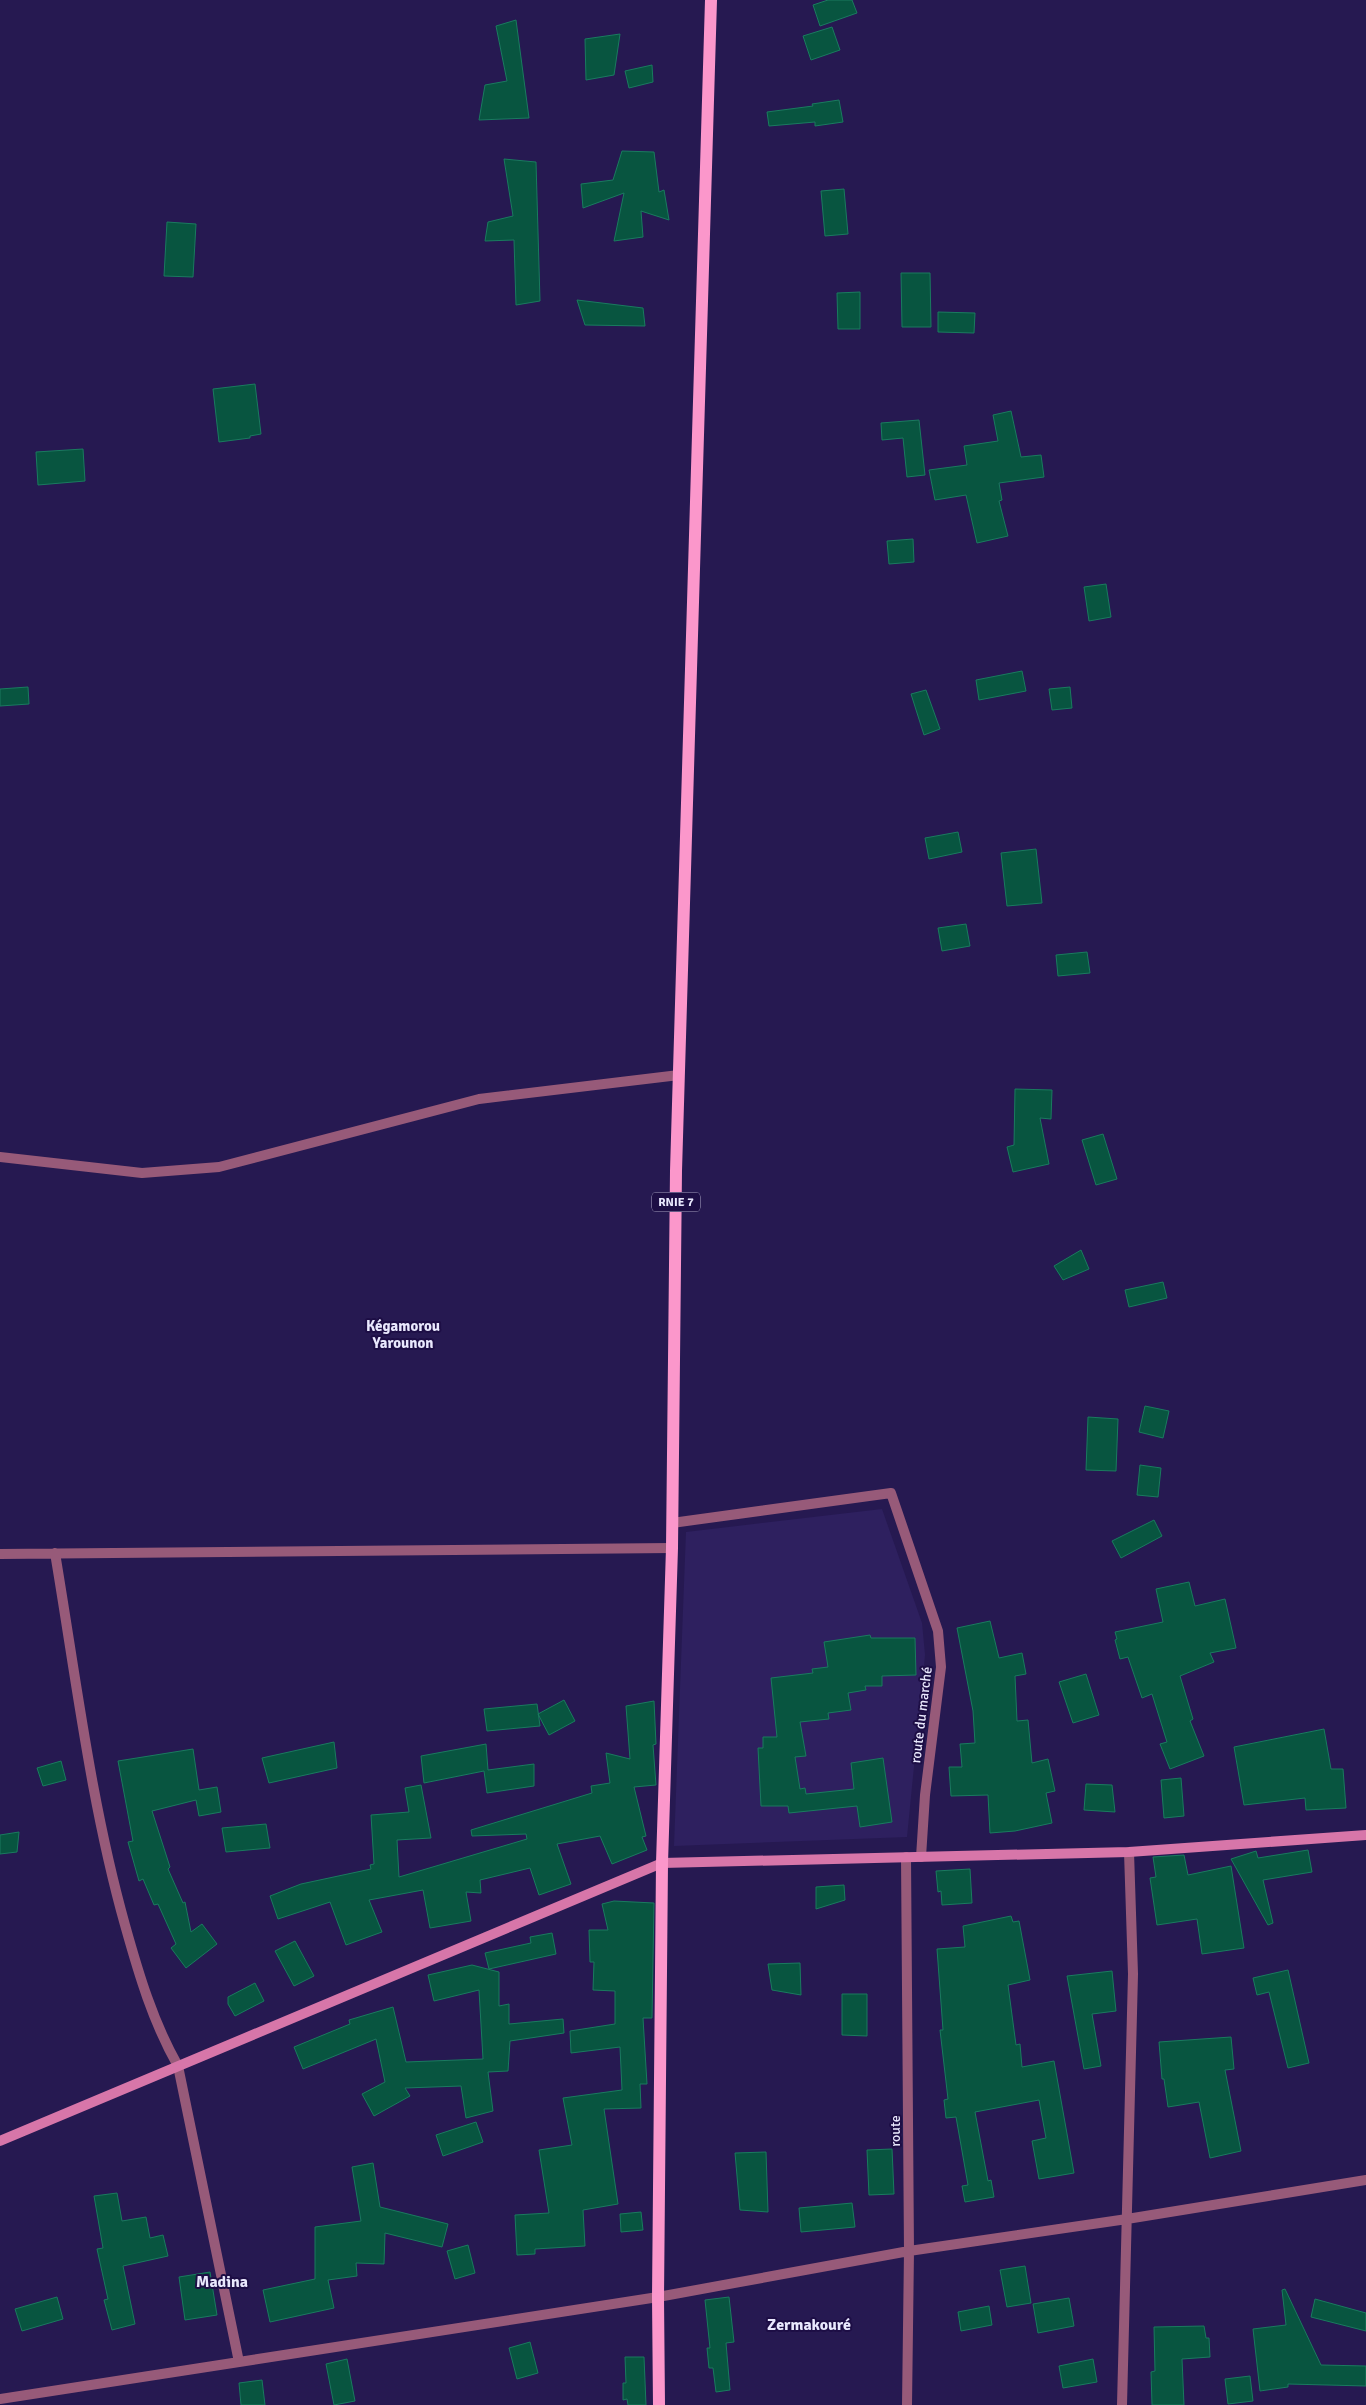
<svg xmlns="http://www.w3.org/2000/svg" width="1366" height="2405" font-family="Signika,sans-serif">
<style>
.built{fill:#2e205f}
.building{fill:#085540;stroke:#1a7b5f}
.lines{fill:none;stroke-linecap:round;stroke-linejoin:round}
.street{stroke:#975a79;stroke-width:10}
.secondary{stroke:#d776a9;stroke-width:10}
.primary{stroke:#fb97cb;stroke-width:12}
.labels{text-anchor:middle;stroke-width:4;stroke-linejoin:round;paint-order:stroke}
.shield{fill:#1d0e45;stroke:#aca7c6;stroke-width:1}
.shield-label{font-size:12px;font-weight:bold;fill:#e9e8fd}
.street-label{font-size:14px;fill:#e9e8fd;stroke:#1d0e45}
.neighbourhood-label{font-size:15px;font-weight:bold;fill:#e9e8fd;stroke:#1d0e45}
.quarter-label{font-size:16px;font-weight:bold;fill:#e9e8fd;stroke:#1d0e45}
</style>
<rect width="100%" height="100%" fill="#261951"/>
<path class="built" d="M882,1509L922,1623L925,1655L907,1837L674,1846L686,1532Z"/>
<path class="building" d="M828,0H852L857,13L820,26L813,5Z
M516,20L529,118L479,120L485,85L507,81L496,26Z
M832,27L840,50L811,60L803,36Z
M620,34L614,75L586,80L585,39Z
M652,65L653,82L629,88L625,71Z
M839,100L843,122L815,126V122L769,126L767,112L813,106L812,104Z
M622,151L654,152L659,192L664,190L669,220L641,211L643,237L614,241L624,193L583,208L581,184L613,180Z
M504,159L536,162L540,301L516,305L514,240L485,241L488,222L513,216Z
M844,189L848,234L825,236L821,191Z
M167,222L196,224L193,277L164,276Z
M901,273H930L931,327H902Z
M860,292V329H838L837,293Z
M577,300L643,308L645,326L585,325Z
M938,312L975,313L974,333L938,332Z
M255,384L261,434L250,436V438L219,442L213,389Z
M1011,411L1021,457L1041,455L1044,477L999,483L1002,500L999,501L1008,536L977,543L966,495L935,500L929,470L967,465L964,446L998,441L993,415Z
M919,420L925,475L907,477L903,438L882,440L881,423Z
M83,449L85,481L38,485L36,452Z
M913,539L914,562L889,564L887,541Z
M1106,584L1111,617L1089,621L1084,587Z
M1022,671L1026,691L979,700L976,680Z
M28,687L29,704L0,706V689Z
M1070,687L1072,708L1052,710L1049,689Z
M926,690L940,729L924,735L911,694Z
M958,832L962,852L929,859L925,838Z
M1036,849L1042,903L1007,906L1001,853Z
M966,924L970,946L942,951L938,928Z
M1087,952L1090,973L1058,976L1056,955Z
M1015,1089L1052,1090L1051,1119L1040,1118L1049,1164L1013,1172L1007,1147L1014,1145Z
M1103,1134L1117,1179L1096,1185L1082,1140Z
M1081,1250L1089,1269L1063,1280L1054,1266Z
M1163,1282L1167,1298L1129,1307L1125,1290Z
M1145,1406L1169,1411L1163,1438L1139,1432Z
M1088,1417L1118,1419L1116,1471L1086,1470Z
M1140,1465L1161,1468L1158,1497L1137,1495Z
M1154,1520L1162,1536L1121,1558L1112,1541Z
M1189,1582L1195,1606L1225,1599L1236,1648L1210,1653L1214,1662L1180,1676L1193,1719L1190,1721L1204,1756L1170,1769L1160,1744L1167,1742L1152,1694L1142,1698L1128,1657L1120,1659L1115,1640L1117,1639L1115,1632L1163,1622L1156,1589Z
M990,1621L999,1658L1022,1653L1026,1674L1015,1676L1017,1721L1028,1720L1032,1763L1048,1759L1055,1791L1046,1793L1052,1823L1015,1831L990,1833L988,1795L951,1796L949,1767H962L960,1744L975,1743L973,1711L957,1628Z
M870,1635L871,1638H915L916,1675L882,1676V1686H865L866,1690L848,1693L851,1710L828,1713L829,1719L800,1722L806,1756L795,1757L800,1789L805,1788L806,1794L854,1789L851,1763L883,1758L892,1822L860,1827L857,1806L789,1813L788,1806H761L758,1748H763V1737H777L771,1678L813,1673L812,1669L828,1667L824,1642Z
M1086,1674L1099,1715L1073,1723L1059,1682Z
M564,1700L575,1721L549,1735L538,1714Z
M654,1701L656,1744L653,1745L656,1785L634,1787L646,1836L642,1837L647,1850L612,1864L600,1836L557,1844L571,1884L539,1895L530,1868L480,1880L481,1893L466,1892L471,1921L430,1928L423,1890L369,1900L382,1932L346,1945L330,1902L278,1919L270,1896L301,1884L371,1869L370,1865L374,1864L371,1815L409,1812L405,1788L421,1785L431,1838L397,1840L399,1877L527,1839L526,1834L472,1836L471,1830L592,1793L591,1786L610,1783L606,1753L630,1759L626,1706Z
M537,1704L540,1726L487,1731L484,1709Z
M1324,1729L1331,1769H1343L1346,1808L1306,1810L1305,1798L1244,1805L1234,1747Z
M334,1742L337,1768L269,1783L262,1758Z
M486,1744L488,1770L534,1764V1786L487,1793L484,1771L424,1783L421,1756Z
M193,1749L199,1790L217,1787L221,1812L199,1816L196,1800L152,1811L170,1867L168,1869L183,1903L185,1902L191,1932L202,1924L217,1944L186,1968L171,1948L176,1944L158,1904L154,1905L143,1879L139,1881L128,1842L133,1841L118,1761Z
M61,1761L66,1780L43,1786L37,1768Z
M1181,1778L1184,1816L1164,1818L1161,1780Z
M1086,1784L1112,1785L1115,1812L1084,1810Z
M266,1824L270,1848L226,1852L222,1828Z
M19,1832L17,1852L0,1854V1835Z
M1308,1850L1312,1872L1263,1880L1273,1923L1268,1925L1231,1859L1256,1851L1258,1858Z
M1184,1855L1188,1875L1231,1866L1244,1948L1202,1954L1197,1919L1157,1925L1150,1878L1156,1877L1153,1857Z
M970,1869L972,1903L942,1905L941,1891L938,1892L936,1871Z
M844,1885L845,1900L816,1909V1887Z
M614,1901L654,1903L652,2018H643L647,2084H640L641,2108L604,2109L618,2204L583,2210L585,2246L535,2249V2254L517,2255L515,2215L549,2213L539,2150L572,2145L563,2098L622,2090L620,2047L571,2053L570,2031L615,2024V1991L593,1990L594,1962H590L589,1930H608L602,1904Z
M1011,1916L1013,1922L1019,1921L1030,1980L1008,1985L1016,2045L1020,2044L1022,2067L1054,2061L1074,2173L1039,2179L1032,2141L1046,2138L1039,2100L975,2112L988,2181L991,2180L994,2197L965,2202L962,2186L968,2185L956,2117L946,2118L944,2100L948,2099L940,2030H943L937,1949L965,1947L963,1926Z
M552,1933L556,1954L489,1969L485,1953L531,1943L530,1937Z
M295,1941L314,1976L294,1986L275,1951Z
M800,1963L801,1995L772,1990L768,1964Z
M472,1965L499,1972V2006L509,2004V2024L563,2019L564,2033L510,2041L508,2071L488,2072L493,2111L466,2118L461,2086L405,2088L410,2096L374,2116L362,2094L385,2082L376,2039L303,2069L294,2047L350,2024L349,2020L393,2007L406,2062L483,2059L479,1990L434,2001L428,1975Z
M1288,1970L1309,2063L1288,2068L1269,1992L1257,1995L1253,1978Z
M1112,1971L1116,2011L1092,2014L1101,2066L1084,2069L1067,1976Z
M255,1983L264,2001L235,2016L228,2004V1997Z
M842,1994H867V2036L842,2035Z
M1231,2037L1234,2069L1225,2070L1241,2151L1210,2158L1199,2102L1168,2107L1164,2079H1162L1159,2042Z
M476,2122L483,2142L443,2156L436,2135Z
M892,2149L894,2194L869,2195L867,2150Z
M766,2152L768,2212L740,2210L735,2153Z
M373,2163L380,2207L448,2224L442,2247L385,2233L384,2264L356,2263L357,2276L328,2280L334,2308L270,2322L263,2290L315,2279V2227L361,2221L352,2167Z
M117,2193L122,2221L146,2217L150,2238L163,2235L168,2256L123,2266L135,2324L112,2330L104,2300L108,2299L97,2249L103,2248L94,2196Z
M852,2203L855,2227L801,2232L799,2208Z
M641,2212L643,2230L621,2232L620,2214Z
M468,2245L475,2273L455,2279L447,2251Z
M1025,2266L1031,2303L1007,2307L1000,2270Z
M210,2272L217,2315L185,2320L179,2277Z
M1285,2289L1321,2365L1366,2366V2386L1288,2384V2387L1260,2391L1253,2329L1286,2325L1282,2290Z
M57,2297L63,2319L22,2331L15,2309Z
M729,2297L734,2342L726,2343L730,2390L716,2392L713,2368H709L707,2348H710L705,2300Z
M1069,2298L1074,2326L1038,2333L1033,2304Z
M1315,2299L1366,2313V2331L1311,2317Z
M989,2306L992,2325L961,2331L958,2312Z
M1204,2326L1206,2338H1209L1210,2357L1182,2359L1184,2405H1152L1151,2372L1155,2371L1154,2327Z
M530,2342L538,2373L517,2379L509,2348Z
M625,2357H644L646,2405H628L627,2399L623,2400V2383H626Z
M347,2359L355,2401L334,2405L326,2364Z
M1093,2359L1097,2382L1063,2388L1059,2366Z
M1250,2376L1253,2401L1228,2404L1225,2379Z
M262,2380L265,2405H241L239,2383Z"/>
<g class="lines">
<path class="street" d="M0,1157L142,1173L219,1167L479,1099L679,1075
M672,1523L891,1493L938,1631L941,1667L925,1795L921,1857
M55,1553C76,1678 91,1804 125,1925C139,1975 153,2022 178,2066L239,2362
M0,1554L672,1548
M906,1857L909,2251L907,2405
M0,2399L658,2297L909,2251L1127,2219L1366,2180
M1122,2405L1133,1974L1129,1852"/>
<path class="secondary" d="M0,2141L662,1863L1129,1852L1366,1835"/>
<path class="primary" d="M659,2405L658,2297L662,1863L672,1548L676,1171L711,0"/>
</g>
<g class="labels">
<rect class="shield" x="652" y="1192.5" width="48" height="19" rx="4"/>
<g class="shield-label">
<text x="676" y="1206">RNIE 7</text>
</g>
<g class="street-label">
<text transform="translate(921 1715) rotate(-83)" y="5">route du marché</text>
<text transform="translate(895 2131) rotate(-90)" y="5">route</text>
</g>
<g class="neighbourhood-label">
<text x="403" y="1331">Kégamorou<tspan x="403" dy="17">Yarounon</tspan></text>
</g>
<g class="quarter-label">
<text x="222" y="2287">Madina</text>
<text x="809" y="2330">Zermakouré</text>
</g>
</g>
</svg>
